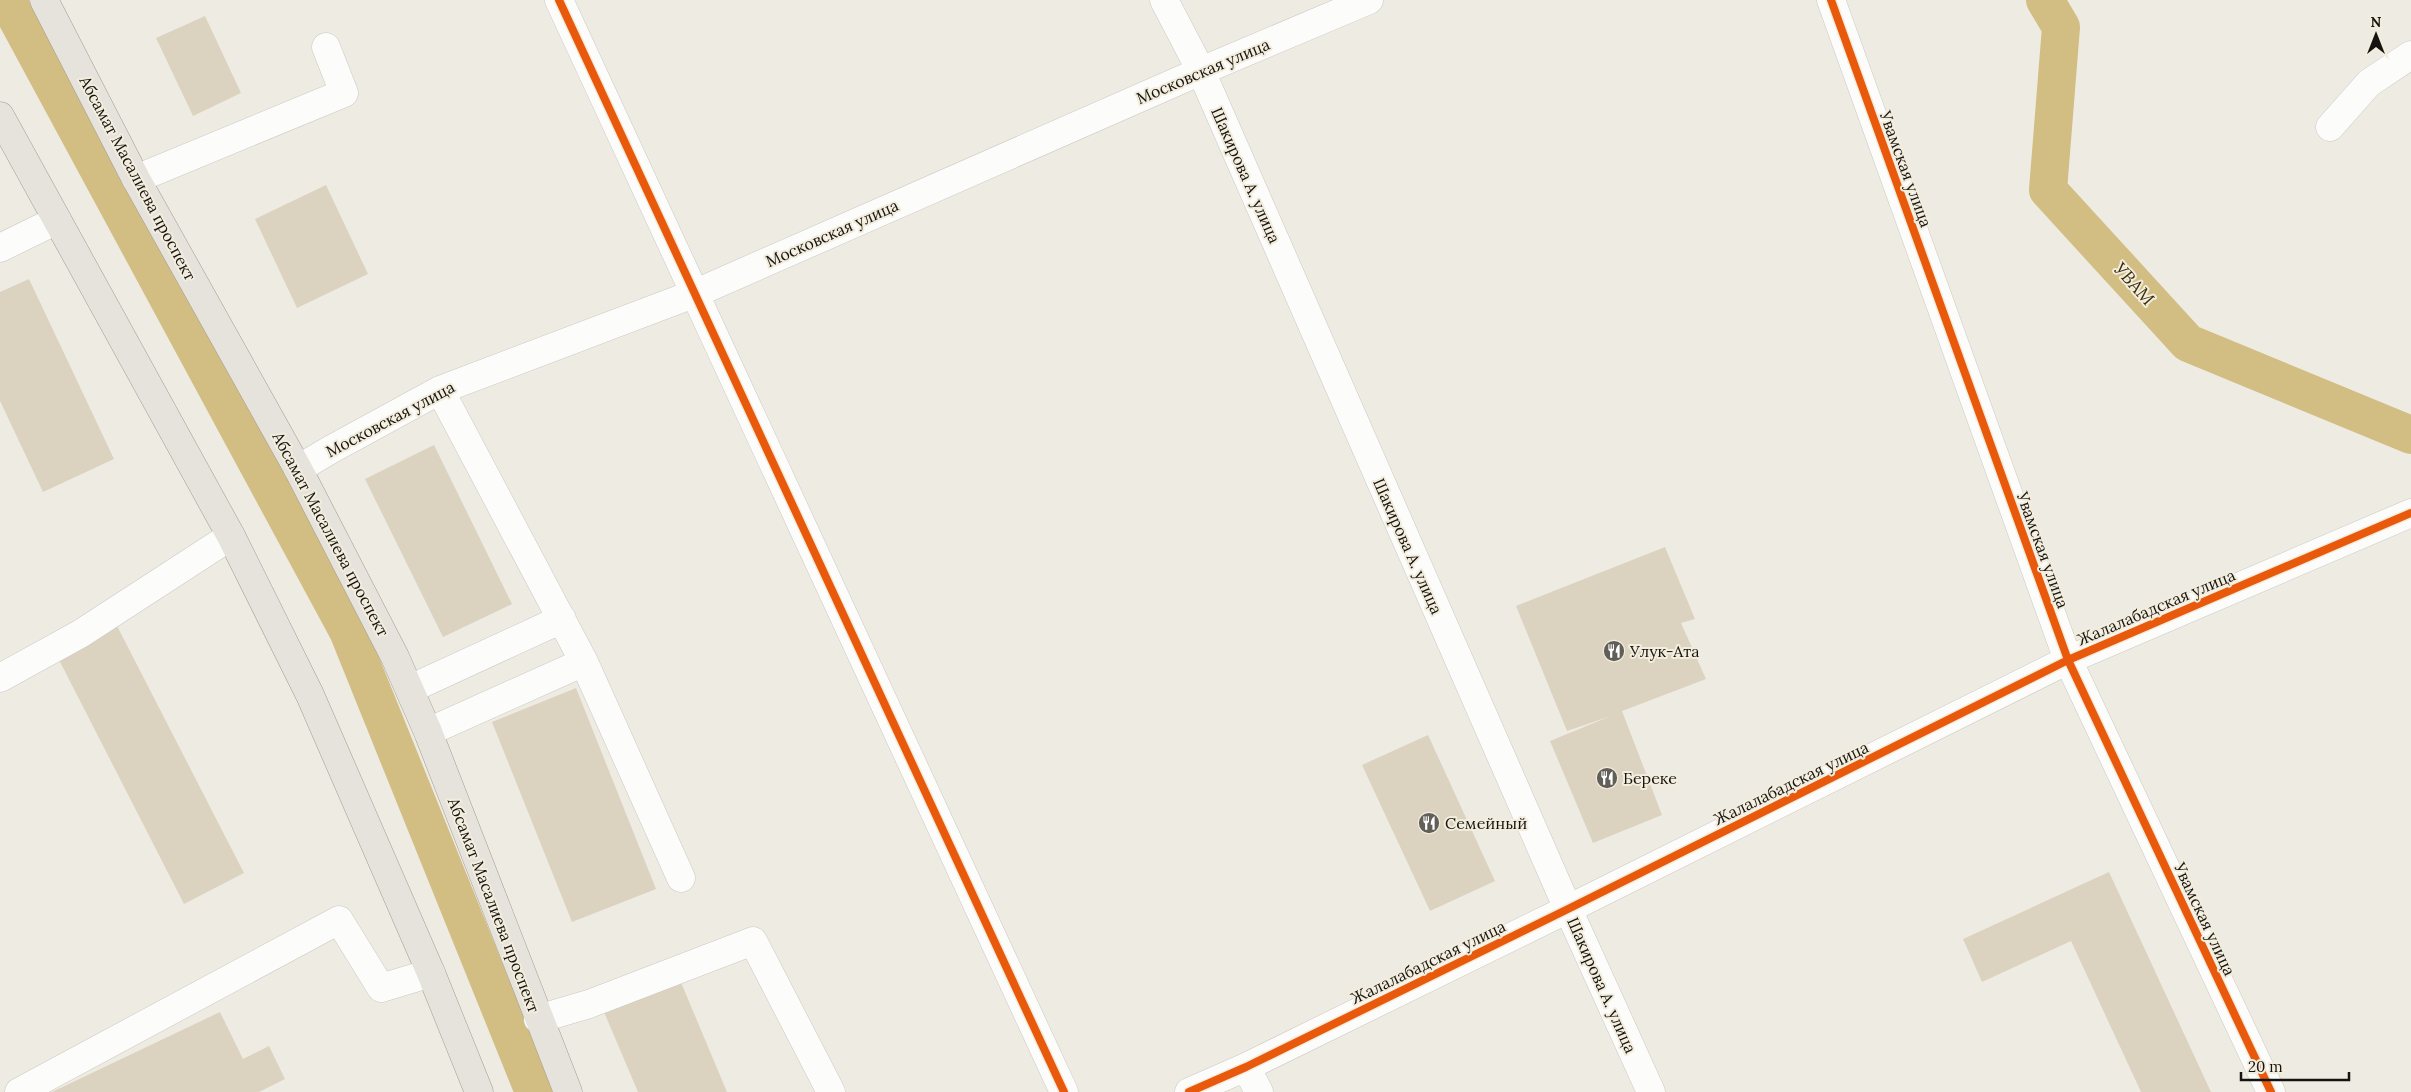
<svg xmlns="http://www.w3.org/2000/svg" width="2411" height="1092" font-family="Lora,serif">
<style>
.lines{fill:none;stroke-linecap:round;stroke-linejoin:round}
.canal{stroke:#d2bd83;stroke-width:38}
.building{fill:#dbd3c0}
.street-casing{stroke:#ccc9c3;stroke-width:29}
.secondary-casing{stroke:#ccc9c3;stroke-width:29}
.primary-casing{stroke:#a29d92;stroke-width:29}
.street{stroke:#fcfcfb;stroke-width:28}
.secondary{stroke:#fcfcfb;stroke-width:28}
.primary{stroke:#e6e3dd;stroke-width:28}
.cycleway-casing{stroke:#f3edde;stroke-width:11}
.cycleway{stroke:#e8590c;stroke-width:8}
.labels{text-anchor:middle;stroke-width:4;stroke-linejoin:round;paint-order:stroke}
.street-label{font-size:16px;fill:#16140f;stroke:#f3edde}
.poi-label{font-size:16px;fill:#16140f;stroke:#f3edde;text-anchor:start}
.water-label{font-size:18px;font-style:italic;fill:#392d09;stroke:#f3edde}
</style>
<rect width="100%" height="100%" fill="#eeebe3"/>
<g class="lines">
<path class="canal" d="M7,0L348,631L534,1092
M2045,0L2061,27L2048,190L2188,343L2411,435"/>
</g>
<path class="building" d="M205,16L241,93L193,116L156,38Z
M326,185L368,274L297,308L255,219Z
M29,279L114,459L43,492L0,401V292Z
M434,445L512,604L443,637L365,479Z
M1665,547L1695,619L1681,623L1706,679L1622,711L1662,815L1593,843L1550,741L1611,716L1567,731L1516,606Z
M115,622L244,873L184,904L55,652Z
M576,688L656,889L572,922L492,722Z
M1428,735L1495,881L1430,911L1362,765Z
M2109,872L2211,1092H2141L2071,941L1982,982L1963,939Z
M680,980L727,1092H638L604,1012Z
M220,1012L243,1059L269,1046L285,1079L259,1092H52Z"/>
<g class="lines">
<g class="street-casing">
<path id="street" d="M559,0L1064,1092
M1831,0L2068,660L2271,1092
M2330,127L2369,83L2411,55
M136,179L344,93L326,47
M0,248L57,220
M440,390L584,662L681,878
M298,469L330,450L440,390L696,293L1201,71L1369,0
M0,678L80,634L231,536
M410,689L562,619
M428,732L584,662
M538,1019L589,1004L753,941L831,1092
M1246,1067L1259,1092
M19,1092L339,920L381,988L431,973
M1189,1092L1246,1067L1568,909L2068,660L2411,513"/>
</g>
<g class="secondary-casing">
<path id="secondary" d="M1164,0L1201,71L1568,909L1651,1092"/>
</g>
<g class="primary-casing">
<path id="primary" d="M44,0L136,179L298,469L395,657L428,732L568,1092
M0,116L231,536L310,695L431,973L479,1092"/>
</g>
<use href="#street" class="street"/>
<use href="#secondary" class="secondary"/>
<use href="#primary" class="primary"/>
<g class="cycleway-casing">
<path id="cycleway" d="M559,0L1064,1092
M1831,0L2068,660L2271,1092
M1189,1092L1246,1067L1568,909L2068,660L2411,513"/>
</g>
<use href="#cycleway" class="cycleway"/>
</g>
<defs>
<g id="restaurant-disc" transform="scale(1.125)"><circle r="9.5" fill="#625f59" stroke="#f3edde"/><path d="M-5-6h1v4h1v-4h1v4h1v-4h1v5L-1.5 .5V6h-2V.5L-5-1ZM5-6V6H3V1.5H1.5Q1.5-4 5-6Z" fill="#fff"/></g>
</defs>
<g fill-rule="evenodd">
<use href="#restaurant-disc" x="1614" y="651"/>
<use href="#restaurant-disc" x="1607" y="778"/>
<use href="#restaurant-disc" x="1429" y="823"/>
</g>
<g class="labels">
<g class="street-label">
<text transform="translate(1203 71) rotate(-23)" y="6">Московская улица</text>
<text transform="translate(1906 169) rotate(70)" y="6">Увамская улица</text>
<text transform="translate(1246 175) rotate(66)" y="6">Шакирова А. улица</text>
<text transform="translate(138 178) rotate(62)" y="6">Абсамат Масалиева проспект</text>
<text transform="translate(832 233) rotate(-24)" y="6">Московская улица</text>
<text transform="translate(390 419) rotate(-28)" y="6">Московская улица</text>
<text transform="translate(331 534) rotate(62)" y="6">Абсамат Масалиева проспект</text>
<text transform="translate(1408 546) rotate(66)" y="6">Шакирова А. улица</text>
<text transform="translate(2043 550) rotate(70)" y="6">Увамская улица</text>
<text transform="translate(2156 607) rotate(-23)" y="6">Жалалабадская улица</text>
<text transform="translate(1791 783) rotate(-26)" y="6">Жалалабадская улица</text>
<text transform="translate(494 905) rotate(69)" y="6">Абсамат Масалиева проспект</text>
<text transform="translate(2205 919) rotate(65)" y="6">Увамская улица</text>
<text transform="translate(1428 962) rotate(-26)" y="6">Жалалабадская улица</text>
<text transform="translate(1602 985) rotate(66)" y="6">Шакирова А. улица</text>
</g>
<g class="poi-label">
<text x="1630" y="657">Улук-Ата</text>
<text x="1623" y="784">Береке</text>
<text x="1445" y="829">Семейный</text>
</g>
<g class="water-label">
<text transform="translate(2134 284) rotate(48)" y="6">УВАМ</text>
</g>
</g>
<g transform="translate(2376 35)" stroke="#f3edde" stroke-width="4" paint-order="stroke">
<path d="M0-4L9 19L0 12L-9 19Z" fill="#16140f"/>
<text y="-8" font-size="14" font-weight="bold" text-anchor="middle" fill="#16140f">N</text>
</g>
<path d="M2241 1072v8h108v-8" fill="none" stroke="#16140f" stroke-width="2.5"/>
<text x="2248" y="1072" font-size="15" fill="#16140f" stroke="#f3edde" stroke-width="4" paint-order="stroke">20 m</text>
</svg>
